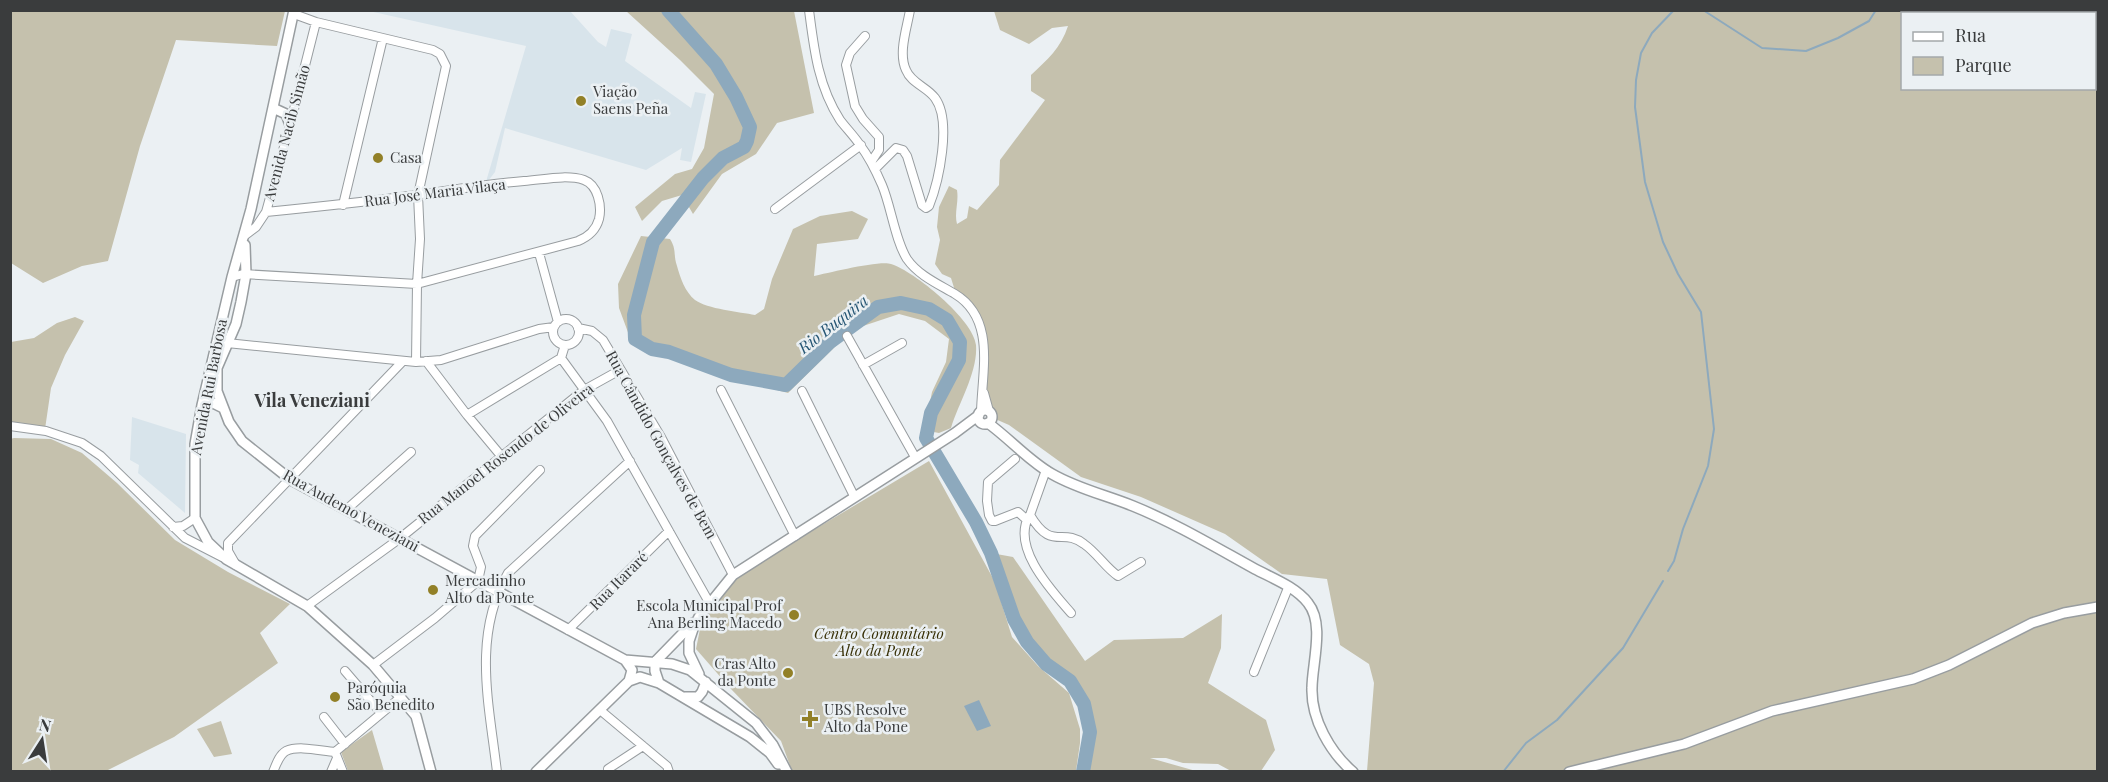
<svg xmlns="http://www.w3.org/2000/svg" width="2108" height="782" font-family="'Playfair Display',serif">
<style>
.built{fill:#d8e4eb}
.green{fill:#c5c1ad;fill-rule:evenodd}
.water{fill:#8da9bd}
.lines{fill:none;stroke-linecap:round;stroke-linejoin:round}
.stream{stroke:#8da9bd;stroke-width:2}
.river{stroke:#8da9bd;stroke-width:14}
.minor-casing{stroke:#989da0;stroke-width:10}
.major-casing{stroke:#989da0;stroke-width:12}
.minor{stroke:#fff;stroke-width:8}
.major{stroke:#fff;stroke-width:9}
.poi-dot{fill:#928027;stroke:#ebf0f3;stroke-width:2}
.labels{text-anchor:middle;stroke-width:5;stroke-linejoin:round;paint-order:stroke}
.poi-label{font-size:15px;fill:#3a3c3d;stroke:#ebf0f3;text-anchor:start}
.street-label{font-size:15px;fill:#3a3c3d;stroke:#ebf0f3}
.park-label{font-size:15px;font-style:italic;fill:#372f05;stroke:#ebf0f3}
.water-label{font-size:16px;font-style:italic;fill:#265674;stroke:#ebf0f3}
.quarter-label{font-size:18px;font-weight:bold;fill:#3a3c3d;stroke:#ebf0f3}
</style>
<rect width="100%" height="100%" fill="#ebf0f3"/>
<path class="built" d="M369,11H570L598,42L606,47L611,29L632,34L625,61L691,108L695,92L706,94L691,162L680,160L682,148L646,170L505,128L495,172L485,185L526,46Z
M132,417L186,434L185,513L138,473L139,465L130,460Z"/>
<path class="green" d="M10,11H285L277,46L176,40L140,146L108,261L82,266L43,283L11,263Z
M626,11H794L814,113L777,123L756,154L722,174L693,214L682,195L662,201L642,221L635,207L675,174L692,169L704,148L714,94L680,60Z
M994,11H2097V771H1367L1374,683L1369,664L1340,645L1327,579L1282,574L1225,534L1141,497L1081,477L1009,425L993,418L989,411L982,385L984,348L972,308L956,294L951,278L942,274L935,264L940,240L937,227L939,207L949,186L957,190C959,202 954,213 957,224L967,218L969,206L977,210L999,185L1000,160L1045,100L1031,91V75C1047,60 1061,48 1068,26L1052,28L1029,44L1000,30ZM1902,14H2094V88H1902Z
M852,211L868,219L858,239L817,244L814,276C828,273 880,260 891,264C914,271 974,320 976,345C978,372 959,402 951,428L939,433L923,430L927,417L932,392L946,362L949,339L925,321L899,314L857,328L843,339L788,393L725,376L647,351L629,335L619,308L618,284L641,236L670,239C677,250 673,255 677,266C680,277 685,292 695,300C707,309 740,312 755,315L764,309L772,279L793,229L820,216Z
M75,317L84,321L65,355L51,388L45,429L11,426V342L34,338L57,323Z
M14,438L51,439L82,453L117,483L175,540L228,572L290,604L260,633L278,663L174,737L106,771H11L10,439Z
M929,461L995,582L1012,637L1038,666L1069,693L1080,729V743L1076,771H792L781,741L731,689L696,649L702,619L735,577Z
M991,553L1013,557L1085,661L1114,640L1183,638L1222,614L1221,648L1208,683L1266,720L1275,750L1261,771H1231L1218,764L1183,763L1166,758H1150L1196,771H1083L1090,732L1084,704L1070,681L1046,664L1027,642L1014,619Z
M221,721L232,754L214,757L197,729Z
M372,730L384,771H348L341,752Z"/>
<path class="water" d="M979,700L991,726L977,731L964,706Z"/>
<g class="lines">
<path class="stream" d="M1703,10L1762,48L1806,51L1838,38L1869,21L1876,10
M1668,571L1674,561L1683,529L1708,466L1714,429L1701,312L1678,274L1663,242L1645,182L1635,107L1636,80L1641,53L1652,33L1674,10
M1503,772L1526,743L1557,720L1623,648L1663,581"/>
<path class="river" d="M668,10L716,64L736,97L750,127L747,141L744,147L723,158L703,178L653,242L634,315L635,339L652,349L669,352L731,375L786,385L830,342L878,307L901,303L929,309L947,320L960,342L959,360L931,413L926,438L976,522L991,553L1014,619L1027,642L1046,664L1070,681L1084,704L1090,732L1083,772"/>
<g class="minor-casing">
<path id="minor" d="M809,10C814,49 818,86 840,120C846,128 854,136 860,145C869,157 876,171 882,185C891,206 895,240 907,259C918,275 938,284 955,294C996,319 982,371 981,412
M294,14L316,22L433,50L440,54L446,66L418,195L420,239L417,284L416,362
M865,36L850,53L846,65L855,106L863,119L879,137V150L871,162
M875,169L896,148L903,150L907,156L922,205L926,208L929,206C939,181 952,121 935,98C927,87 911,83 906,70C898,53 907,28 910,10
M343,205L383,38
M775,209L861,145
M244,236L256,227L266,212L290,125L316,22
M539,253L558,322
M232,277L243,274L417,284L578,241C588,237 596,230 599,219C602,206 598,185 584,180C566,174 542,180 524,181C488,184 452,190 416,195C366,202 316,207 266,212
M553 332a13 13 0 1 1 26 0a13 13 0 1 1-26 0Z
M578,328L592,331L603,340L661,437L733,575
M847,336L915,457
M227,343L416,362L441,360L539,329L554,327
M561,358L607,421L710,604
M426,361L467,415L502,457
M863,365L902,343
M721,390L795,536
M802,391L854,496
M984,393L989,411
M467,415L561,358L565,345
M10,426L46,431L82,443L101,456L185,538L222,557
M1015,459L988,482L987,501L989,515L992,521H995L1018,512L1027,520
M1046,470L1030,515C1052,552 1062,527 1084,544C1097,553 1106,568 1118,576L1141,562
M346,510L411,452
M1029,516C1011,548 1052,591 1071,613
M173,527L183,526L195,518
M236,565L228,551V543L402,362
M307,606L399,539L584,390L620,370
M568,630L669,531
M373,665L435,618L478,581L481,567L473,546L475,536L540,470
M345,671L381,713
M1254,672L1288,588
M600,710L667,766L669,772
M324,717L345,744
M608,769L643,746
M273,772C276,765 279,755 286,751C299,745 321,751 335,752
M331,772L337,758
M343,772L335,752L401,697
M497,772C489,703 472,636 508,573L630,461"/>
</g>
<g class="major-casing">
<path id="major" d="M294,10L251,209L232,277L202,405L195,444V518L208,542L226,559L307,606L373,665L416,716L431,772
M273,108L286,114L290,125
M245,245L246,274L241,302L236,324L217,368V391L229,422L242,441L291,480L625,660L672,664L690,670L756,723L773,745L787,772
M202,405L213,403L223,408
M978 417a7 7 0 1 1 14 0a7 7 0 1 1-14 0Z
M988,423C1010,439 1029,461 1052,474C1078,489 1106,495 1133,506C1175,523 1215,547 1255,569C1272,578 1296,587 1308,603C1325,624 1312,664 1312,688C1311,719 1330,752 1353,772
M625,660L632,670L629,681
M699,674L689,653V641L693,629L699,617L733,575L955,433L979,415
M659,683L655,671V662L693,623
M685,697H698L702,692L706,682
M536,772L629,681L640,677L659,683L750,737L770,753L778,764
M1569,772L1684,744L1772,711L1913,679L1949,665L2032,623L2064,613L2098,607"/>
</g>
<use href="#minor" class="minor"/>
<use href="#major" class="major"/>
</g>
<g class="poi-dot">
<circle cx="581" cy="101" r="6"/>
<circle cx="378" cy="158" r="6"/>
<circle cx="433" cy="590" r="6"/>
<circle cx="794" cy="615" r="6"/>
<circle cx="788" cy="673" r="6"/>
<circle cx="335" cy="697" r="6"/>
<path d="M807 710h6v6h6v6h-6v6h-6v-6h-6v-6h6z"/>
</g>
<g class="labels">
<g class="poi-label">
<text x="593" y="97">Viação<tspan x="593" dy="17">Saens Peña</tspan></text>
<text x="390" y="163">Casa</text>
<text x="445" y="586">Mercadinho<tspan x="445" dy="17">Alto da Ponte</tspan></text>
<text x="782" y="611" text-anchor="end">Escola Municipal Prof<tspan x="782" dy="17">Ana Berling Macedo</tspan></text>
<text x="776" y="669" text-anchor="end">Cras Alto<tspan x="776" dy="17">da Ponte</tspan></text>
<text x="347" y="693">Paróquia<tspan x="347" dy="17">São Benedito</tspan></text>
<text x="824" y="715">UBS Resolve<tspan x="824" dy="17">Alto da Pone</tspan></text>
</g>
<g class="street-label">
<text transform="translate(287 133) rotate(-75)" y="5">Avenida Nacib Simão</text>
<text transform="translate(435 193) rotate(-7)" y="5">Rua José Maria Vilaça</text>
<text transform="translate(209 387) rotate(-79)" y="5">Avenida Rui Barbosa</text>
<text transform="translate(661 445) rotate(61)" y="5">Rua Cândido Gonçalves de Bem</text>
<text transform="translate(506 454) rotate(-38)" y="5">Rua Manoel Rosendo de Oliveira</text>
<text transform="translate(351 511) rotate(29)" y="5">Rua Audemo Veneziani</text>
<text transform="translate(619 581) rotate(-45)" y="5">Rua Itararé</text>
</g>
<g class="park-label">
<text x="879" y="639">Centro Comunitário<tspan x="879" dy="17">Alto da Ponte</tspan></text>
</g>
<g class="water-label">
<text transform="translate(833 324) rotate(-38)" y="6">Rio Buquira</text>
</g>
<g class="quarter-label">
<text x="312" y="407">Vila Veneziani</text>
</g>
</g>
<rect width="2108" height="782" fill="none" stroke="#3a3c3d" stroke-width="24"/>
<rect x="1901" y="12" width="195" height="78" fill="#ebf0f3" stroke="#a4a8aa" stroke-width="1.5"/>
<rect x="1913" y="32" width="30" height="9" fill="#ffffff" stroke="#a4a8aa" stroke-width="1.5"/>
<text x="1955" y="42" font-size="18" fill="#3a3c3d">Rua</text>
<rect x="1913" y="57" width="30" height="18" fill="#c5c1ad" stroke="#a4a8aa" stroke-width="1.5"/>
<text x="1955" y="72" font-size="18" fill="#3a3c3d">Parque</text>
<g transform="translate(42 740) rotate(12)" stroke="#ebf0f3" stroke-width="4.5" paint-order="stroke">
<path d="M0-4.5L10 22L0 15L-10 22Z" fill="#3a3c3d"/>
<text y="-9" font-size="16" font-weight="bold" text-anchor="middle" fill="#3a3c3d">N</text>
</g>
</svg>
